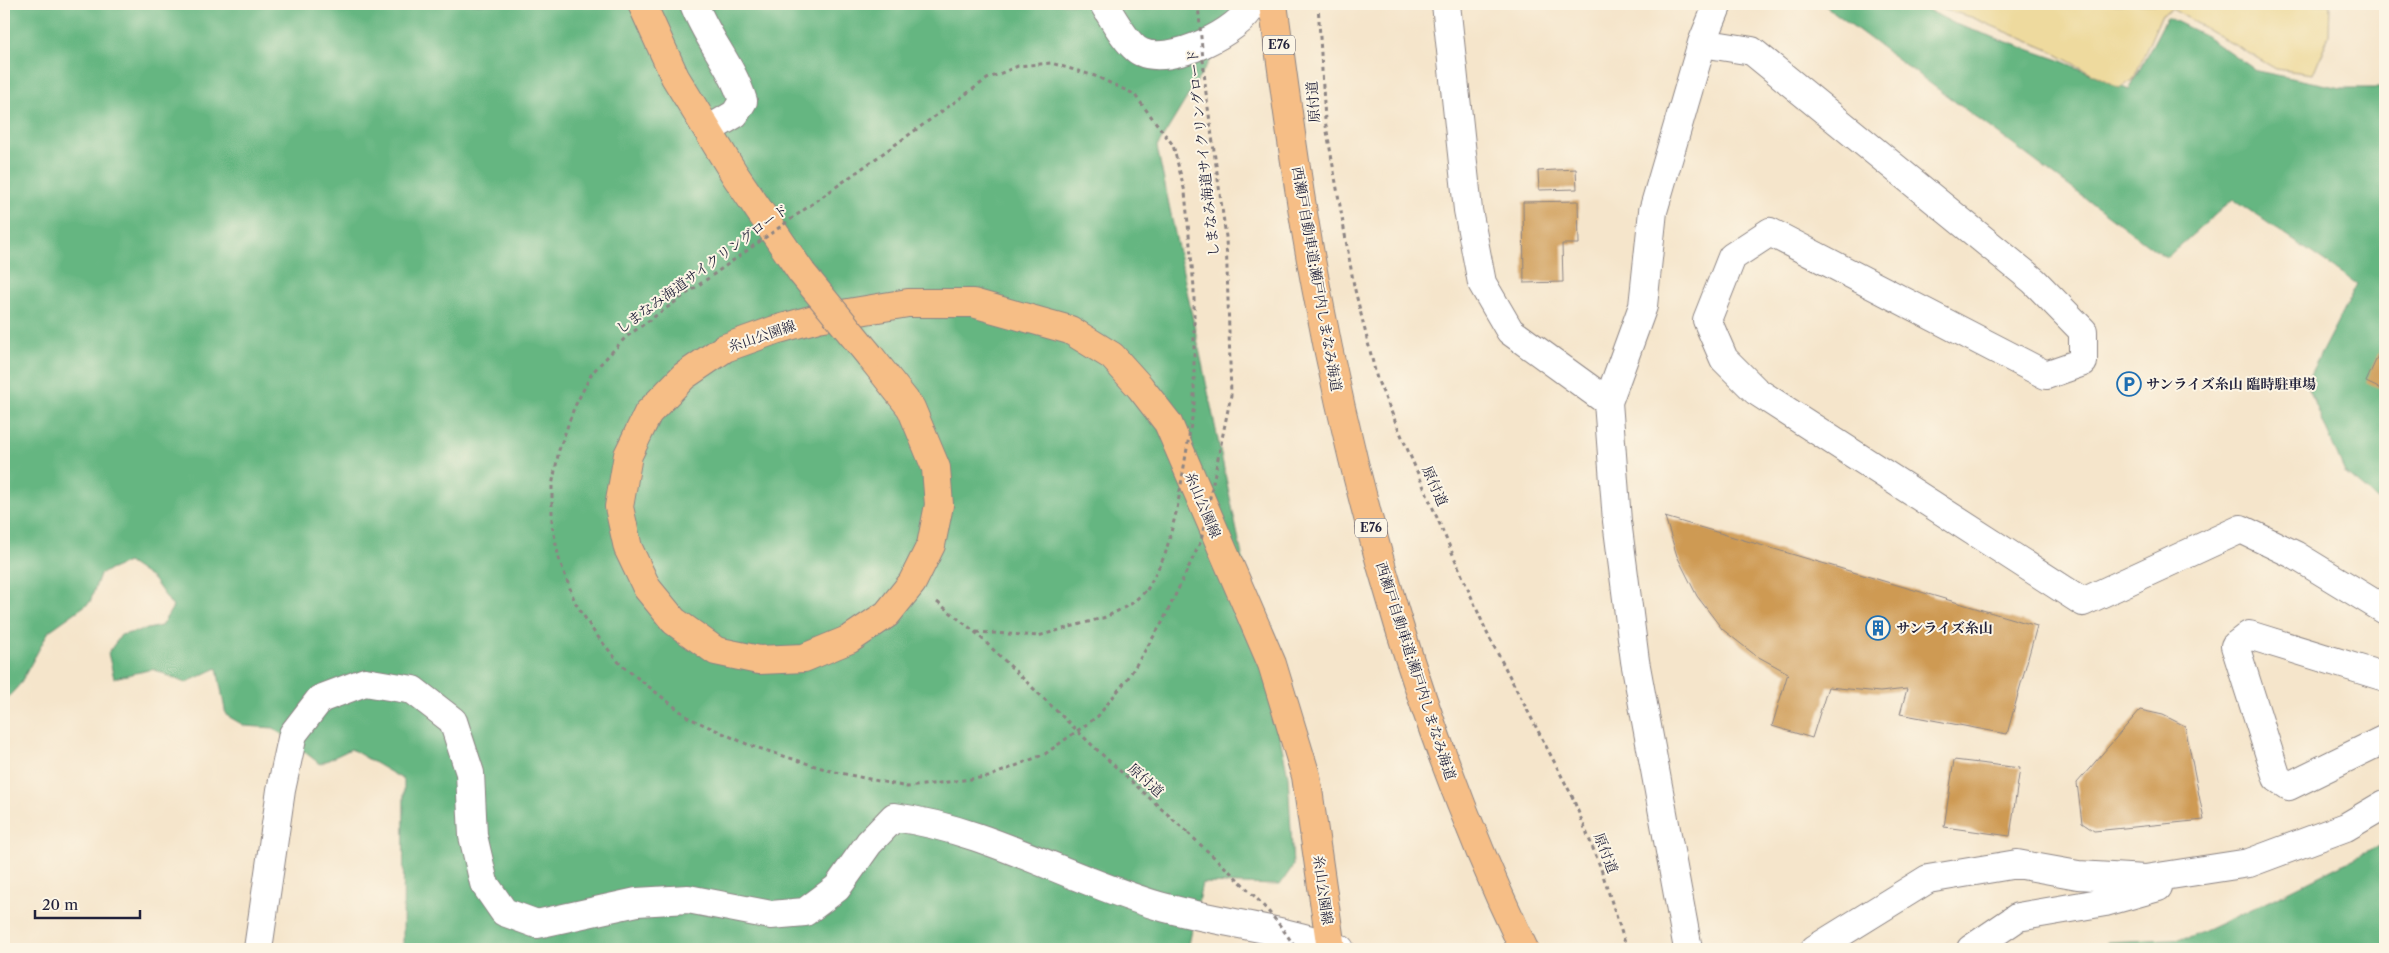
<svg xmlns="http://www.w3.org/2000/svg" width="2389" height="953" font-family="'Libre Caslon Text','Noto Serif JP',serif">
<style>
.forest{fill:#65b681;stroke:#446c5e}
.sand{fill:#eeda9e;stroke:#887e6c}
.building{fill:#ce9a52}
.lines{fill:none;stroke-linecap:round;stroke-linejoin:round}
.minor-casing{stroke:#8c8483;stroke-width:30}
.major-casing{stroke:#8c8483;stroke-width:30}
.highway-casing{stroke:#8c8483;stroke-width:30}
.path{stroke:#8c8483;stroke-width:3;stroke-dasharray:4 4;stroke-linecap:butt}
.minor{stroke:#fff;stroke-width:28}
.major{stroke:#f6be86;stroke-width:28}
.highway{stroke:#f6be86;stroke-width:28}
.major-bridge-casing{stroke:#8c8483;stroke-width:30;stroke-linecap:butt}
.path-bridge{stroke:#8c8483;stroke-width:3;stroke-dasharray:4 4;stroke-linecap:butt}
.major-bridge{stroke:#f6be86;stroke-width:28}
.labels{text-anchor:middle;stroke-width:4;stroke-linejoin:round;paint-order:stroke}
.shield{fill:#fcf5e5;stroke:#63616e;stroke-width:1}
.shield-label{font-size:12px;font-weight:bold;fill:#22223b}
.street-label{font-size:14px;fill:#22223b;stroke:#fcf5e5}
.poi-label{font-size:14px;font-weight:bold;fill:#22223b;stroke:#fcf5e5;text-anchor:start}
</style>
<rect width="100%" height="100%" fill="#fcf5e5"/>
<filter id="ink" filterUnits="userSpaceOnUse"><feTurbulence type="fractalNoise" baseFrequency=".02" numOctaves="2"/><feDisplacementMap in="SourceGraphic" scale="10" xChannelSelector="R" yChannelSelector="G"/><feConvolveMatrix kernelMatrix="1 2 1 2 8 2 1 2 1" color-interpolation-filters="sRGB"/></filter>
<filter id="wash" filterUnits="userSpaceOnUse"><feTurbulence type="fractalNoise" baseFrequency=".0096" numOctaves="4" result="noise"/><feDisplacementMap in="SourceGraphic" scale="20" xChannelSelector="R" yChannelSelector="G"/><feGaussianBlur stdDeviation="1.12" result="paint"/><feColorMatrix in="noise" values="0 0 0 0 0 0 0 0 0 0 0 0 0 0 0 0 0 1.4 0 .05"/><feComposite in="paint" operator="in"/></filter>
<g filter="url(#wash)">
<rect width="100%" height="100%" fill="#f5e5cb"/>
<path class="forest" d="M4,4H1244L1157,147L1288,776L1293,866L1280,885L1202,883L1188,949H403L404,780L351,749L320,764L274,728L245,726L226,715L217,668L185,683L153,669L114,678L108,653L121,635L161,626L173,607L153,579L128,562L100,574L90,602L49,631L20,684L4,702Z
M1823,4H1917L1955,24L2062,61L2129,90L2167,17L2206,36L2257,71L2341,88H2385V506L2345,473L2306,382L2357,284L2233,199L2166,258Z
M2385,843V949H2104L2107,942L2189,938L2269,901Z"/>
<path class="sand" d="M1923,4H2330L2329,35L2313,74L2276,69L2172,9L2162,14L2133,80L2119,88L2049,50L1971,17Z"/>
<g id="blocks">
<path class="building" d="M1576,169L1577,189L1539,190L1538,171Z
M1578,201L1579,244H1562L1563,282L1524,283L1523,202Z
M2385,340V391L2366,382Z
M1665,517L2037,626L2007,734L1900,714L1907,689L1880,692L1828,687L1812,738L1772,726L1788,673L1755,655L1722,629L1697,596L1677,556Z
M2140,710L2163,715L2185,726L2204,820L2094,831L2082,823L2077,783Z
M1954,760L2020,768L2010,836L1944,827Z"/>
</g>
</g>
<g filter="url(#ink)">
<use href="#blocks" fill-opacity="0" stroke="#8c8483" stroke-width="1"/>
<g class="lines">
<g class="minor-casing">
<path id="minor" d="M694,4C707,39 732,65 743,101L735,114L708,130
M1104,4C1111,16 1129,47 1141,52C1170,66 1240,32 1253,4
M1446,4L1468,210L1482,283L1510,331L1608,402
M1702,43L1752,51L2034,281L2083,331V362L2046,375L1770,232L1732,257L1707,320L1724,359L1756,391L2083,602L2241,529L2295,555L2385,610
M2385,677L2249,635L2235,646L2277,778L2289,786L2385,739
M258,949L281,790L293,734L320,699L365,682L413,690L453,721L470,773L473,836L484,883L504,912L537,924L637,902L688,899L771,915L805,912L837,888L869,843L894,817C986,829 1070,880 1159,906C1218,923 1282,928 1340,949
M1688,949L1635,661L1617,521L1608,402L1643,306L1653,211L1702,43L1718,4
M1815,949L1928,879L2017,864L2078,875L2145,879L2249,863L2346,827L2385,804
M1971,949L2018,917L2105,902L2158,887"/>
</g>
<g class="major-casing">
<path id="major" d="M642,4L675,77L735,175L802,273
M870,356L911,408L936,468L939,505L931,545L912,583L887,614L850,639L804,658L759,660L716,651L674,621L647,588L628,548L619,507L628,455L648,413L684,376L725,348L775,330L818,318L908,303H973L1070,330L1112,356L1140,387L1168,423L1272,664L1306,776L1331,949"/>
</g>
<g class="highway-casing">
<path id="highway" d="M1273,4C1286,98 1298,193 1316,287C1358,511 1425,743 1524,949"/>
</g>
<path class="path" d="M1318,4L1325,120L1354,286L1377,379L1487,633L1572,796L1600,866L1627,949
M937,602L975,632L1095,748L1188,833
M976,632L1038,636L1106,617L1131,604L1147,590"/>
<use href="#minor" class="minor"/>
<use href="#major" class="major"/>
<use href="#highway" class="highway"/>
<g class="major-bridge-casing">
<path id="major-bridge" d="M802,273L870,356"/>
</g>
<path class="path-bridge" d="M1147,590L1165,555L1177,509L1194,406V287L1185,192L1173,145L1134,94L1095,76L1051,63L1018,66L987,79L626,337L592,373L574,408L559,450L552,486V524L559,559L575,602L594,632L621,665L689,718L749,745L831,771L907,787L988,777L1045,754L1098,716L1128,678L1162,623L1201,541L1231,395L1226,237L1206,93L1198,4
M1188,833C1226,869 1269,904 1296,949"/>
<use href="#major-bridge" class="major-bridge"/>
</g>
</g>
<defs>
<g id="parking-ring" transform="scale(1.25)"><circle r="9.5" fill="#fcf5e5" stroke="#1f6fb2" stroke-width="1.5"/><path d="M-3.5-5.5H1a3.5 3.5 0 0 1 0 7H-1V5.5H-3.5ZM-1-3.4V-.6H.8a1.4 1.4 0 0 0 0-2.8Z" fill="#1f6fb2"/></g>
<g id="building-ring" transform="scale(1.25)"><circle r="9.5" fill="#fcf5e5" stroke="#1f6fb2" stroke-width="1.5"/><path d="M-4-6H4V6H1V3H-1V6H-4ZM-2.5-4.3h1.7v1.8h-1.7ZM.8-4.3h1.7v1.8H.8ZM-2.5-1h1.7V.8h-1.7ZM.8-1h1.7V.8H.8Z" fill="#1f6fb2"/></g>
</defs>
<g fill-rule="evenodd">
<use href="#parking-ring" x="2129" y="384"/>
<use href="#building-ring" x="1878" y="628"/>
</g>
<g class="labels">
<g class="shield">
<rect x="1263" y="35.5" width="32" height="19" rx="4"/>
<rect x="1355" y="518.5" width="32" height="19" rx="4"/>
</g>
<g class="shield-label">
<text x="1279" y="49">E76</text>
<text x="1371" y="532">E76</text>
</g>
<g class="street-label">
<text transform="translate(1313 102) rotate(-94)" y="5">原付道</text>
<text transform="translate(1203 153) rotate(-96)" y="5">しまなみ海道サイクリングロード</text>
<text transform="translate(702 269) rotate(-36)" y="5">しまなみ海道サイクリングロード</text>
<text transform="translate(1317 279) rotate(80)" y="5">西瀬戸自動車道;瀬戸内しまなみ海道</text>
<text transform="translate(762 336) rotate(-19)" y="5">糸山公園線</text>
<text transform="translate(1435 486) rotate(66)" y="5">原付道</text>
<text transform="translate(1203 505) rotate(67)" y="5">糸山公園線</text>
<text transform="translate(1416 671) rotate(72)" y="5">西瀬戸自動車道;瀬戸内しまなみ海道</text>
<text transform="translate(1146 780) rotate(42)" y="5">原付道</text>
<text transform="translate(1606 853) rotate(69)" y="5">原付道</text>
<text transform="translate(1323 890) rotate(82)" y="5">糸山公園線</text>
</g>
<g class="poi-label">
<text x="2146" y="389">サンライズ糸山 臨時駐車場</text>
<text x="1896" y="633">サンライズ糸山</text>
</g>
</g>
<rect width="2389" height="953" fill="none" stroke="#fcf5e5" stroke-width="20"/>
<path d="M35 910v8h105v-8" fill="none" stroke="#22223b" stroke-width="2.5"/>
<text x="42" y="910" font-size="15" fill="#22223b" stroke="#fcf5e5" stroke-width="4" paint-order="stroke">20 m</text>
</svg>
